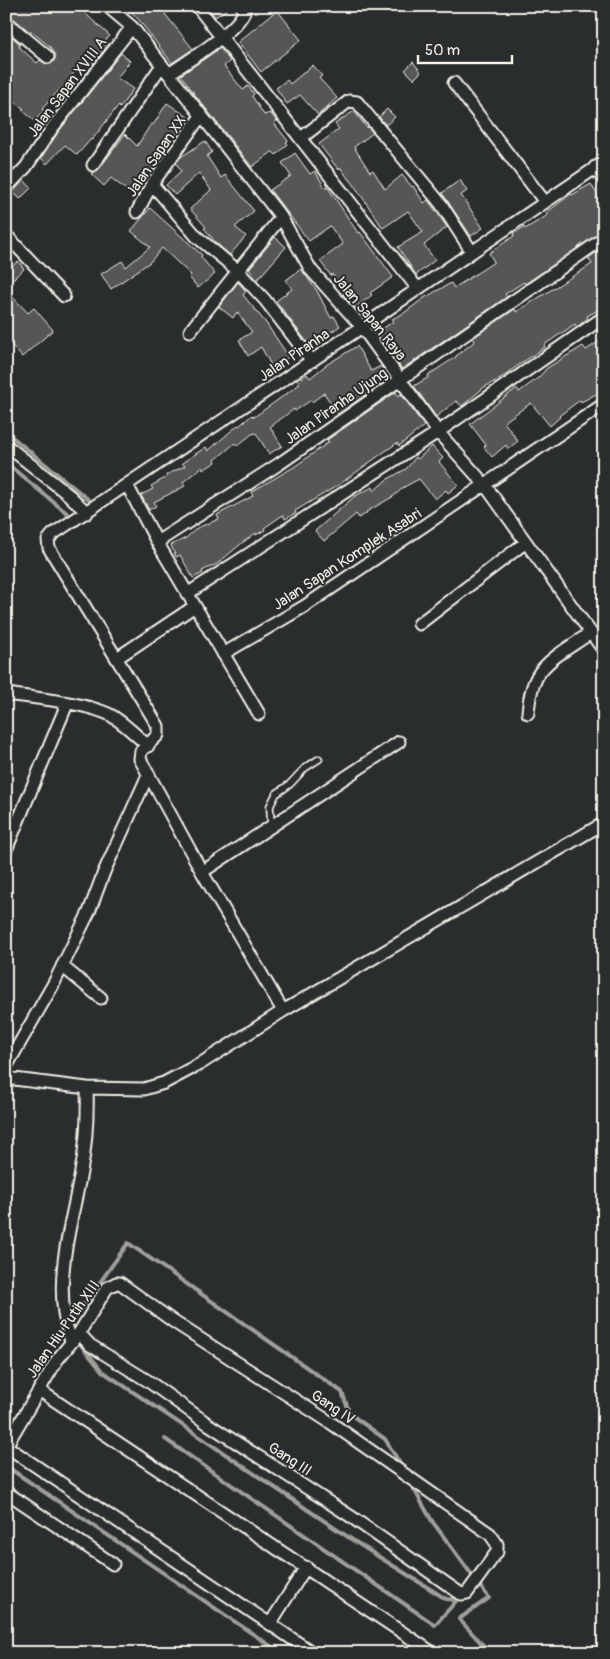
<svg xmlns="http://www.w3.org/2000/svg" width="610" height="1659" font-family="Pangolin,sans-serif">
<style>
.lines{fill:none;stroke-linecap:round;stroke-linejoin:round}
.stream{stroke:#9f9f9a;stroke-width:4}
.building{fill:#555756;stroke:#f4f1e8}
.lane-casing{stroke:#f4f1e8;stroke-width:9}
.street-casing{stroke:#f4f1e8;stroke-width:15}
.lane{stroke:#2a2d2e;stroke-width:5.5}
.street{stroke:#2a2d2e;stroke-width:11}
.labels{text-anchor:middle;stroke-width:4;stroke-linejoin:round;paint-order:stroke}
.street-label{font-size:15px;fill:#f4f1e8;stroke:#2a2d2e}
</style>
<rect width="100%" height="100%" fill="#2a2d2e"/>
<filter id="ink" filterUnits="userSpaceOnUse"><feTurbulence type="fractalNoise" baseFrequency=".02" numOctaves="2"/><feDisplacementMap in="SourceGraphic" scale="10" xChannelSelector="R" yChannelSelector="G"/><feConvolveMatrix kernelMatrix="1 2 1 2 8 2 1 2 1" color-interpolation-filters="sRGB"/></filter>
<g filter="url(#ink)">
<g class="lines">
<path class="stream" d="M6,432L89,500
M6,463L68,514
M69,1326L128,1243L342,1392L350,1414L385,1439L402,1467
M76,1339L102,1371L357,1543L446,1599L457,1600L435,1625L165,1439
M6,1466L281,1653
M411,1484L432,1521L489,1598L459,1619L482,1644L493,1653"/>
</g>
<path class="building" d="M13,6H77L110,36L105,41L109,44L93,64L87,58L70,77L71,79L62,89L61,88L42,109L44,110L35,121L22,110L24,109L6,95V40L11,36L20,44L19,47L37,63L40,60L46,64H51L55,59V55L50,47L31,31L30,32L11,16L6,15Z
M126,6H162L166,13L165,14L193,49L172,63L139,20Z
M207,6H232L215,17Z
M277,10L301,40L261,72L238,42Z
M220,48L230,61L224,66L243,90L248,86L254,94L252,96L264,115L270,113L277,121L274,123L288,141L286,142L288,144L276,155L273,152H272L252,167L196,96L181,75Z
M121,53L130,61L117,78L133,89L120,108L118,106L92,140L91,139L77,155L65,145L47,164L41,158L59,131Z
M413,62L421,72L414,79L405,70Z
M313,65L322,76L319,78L337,98L318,115L300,95L287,104L276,88L287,80L290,84Z
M167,103L188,117L134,196L111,178L104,186L91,174L99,169L125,134L137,146L151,124L153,125Z
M387,109L395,117L386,125L379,117Z
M354,111L367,128L368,127L373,133L354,147L370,172L373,170L385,189L402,175L412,187L413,186L424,203L428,200L447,227L424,245L435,260L416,275L398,247L423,232L408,211L383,228L350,179L349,180L341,168L338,169L319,144L339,129L335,124Z
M205,141L212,152L207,156L221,178L225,175L254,211L235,227L246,236L230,255L215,242L204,228L206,227L190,209L211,190L199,173L175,195L166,185L181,171L176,163L181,157Z
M295,153L310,174L315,171L325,188L327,186L358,233L360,232L393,277L370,293L372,295L355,308L343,294L345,293L332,274L331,276L320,261L343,244L330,226L309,241L270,190L291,176L282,163Z
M24,180L31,188L20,199L13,192Z
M460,180L467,191L461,195L483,228L471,236L442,193Z
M591,184L598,196L596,198L604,208V231L525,284L524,282L505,294L507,297L402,369L376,333L394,321L392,319L404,313L424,298L451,283L454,288L494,262L489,253L514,236L513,234L524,227L525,229L548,215L546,213L571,194L572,195Z
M150,208L202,255L201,257L215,274L198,288L189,277L191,275L162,248L150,262L111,289L101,274L122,261L126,267L150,247L131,231Z
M275,237L286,247L257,280L249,269Z
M604,247V307L587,316L588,318L577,327L575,324L544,345L545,347L510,371L511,372L483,388L462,406L456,401L436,417L414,386L429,377L428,375L456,357V356L475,341L473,338L515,309L516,312L592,264L588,258Z
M18,261L24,269L6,285V272Z
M301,269L317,291L331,318L334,316L340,326L310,346L276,301L292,289L286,280Z
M238,282L246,291L243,295L266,323L289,357L272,367L261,347L248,356L239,340L252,332L237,312L233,318L219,307Z
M6,290L28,313L34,308L53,330L22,357L6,339Z
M604,338V390L581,402L580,400L559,416L560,417L550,426L531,403L504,422L518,441L508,449L506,445L492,457L484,447L486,445L470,424L517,388L519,392L538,378L547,368L583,346L586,350Z
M357,346L371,371L381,366L390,378L338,414L324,393L312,402L311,400L295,411L294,409L270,427L282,446L269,454L256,433L252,434L237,446L235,443L215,460L216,462L203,470L202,467L183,482L185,486L154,502L156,506L149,510L141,495L153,489L151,486L167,477L166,475L185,466L182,463L206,447L208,451L238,425L239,426L252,415L254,417L300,384L298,382L307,374L310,378L326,365Z
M396,392L398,396L401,394L424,426L399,446L397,443L384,452L340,484L295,511L296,513L285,519L283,515L264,528L265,530L256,535V533L242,543L217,564L202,571L203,573L193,578L180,555L176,557L171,545L186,538L197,528L219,519L217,515L253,496L251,492L294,467L329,442L327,440Z
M432,446L443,458L439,462L458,485L448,493L446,490L435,499L419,479L404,487L394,496L366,512L367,513L359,518L356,514L324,541L315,531L355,496L373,487L374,491L386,480L406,469L416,457L418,459Z"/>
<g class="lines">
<g class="lane-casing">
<path id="lane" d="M271,827L270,806L276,794L290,784L305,768L319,759"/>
</g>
<g class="street-casing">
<path id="street" d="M107,6L132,27L281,217L311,270L362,327L438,432L485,485L500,506L604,651
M197,6L418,289
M6,22L48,57
M169,74C187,61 236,32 244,12L242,6
M454,83L545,202
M301,138L349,101L357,102L441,204L472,252
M93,165L162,65
M595,167L604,180
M152,184L197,237L237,270L265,300L312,361
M6,188L26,167L53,127L132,27
M137,212L152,184L201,116
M6,235L64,296
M190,331L281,217
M6,445L70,496L87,513
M127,485L157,542L259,714
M157,542L279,464L604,238
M187,594L438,432L604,317
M419,624L526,542
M223,654L305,606L604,404
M117,658L195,606
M6,694C34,698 89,703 112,716C125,724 136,735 148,746
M528,713C529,700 532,683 540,672C552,656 574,645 590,633
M6,850L67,704
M202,872L140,759L141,751L158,735V726L49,548L48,540L53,534L362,327L604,162
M62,966L101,998
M283,1011L202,872L399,742
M6,1067L54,983L89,912L104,872L148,775
M6,1078L87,1088L144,1089L164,1083L200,1064L283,1011L604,823
M71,1342C69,1333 65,1323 64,1313C57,1267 73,1217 81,1172C86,1145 88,1116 87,1088
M39,1390L433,1653
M6,1446L57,1360L79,1333L107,1288L116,1283H120L174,1322L331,1423L490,1534L497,1544V1552L467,1593L461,1594L350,1516L208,1424L148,1381L90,1345L79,1333
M6,1446L313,1653
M6,1492L113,1564
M270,1624L306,1567"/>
</g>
<use href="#lane" class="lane"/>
<use href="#street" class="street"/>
</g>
</g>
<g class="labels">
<g class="street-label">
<text transform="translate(67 87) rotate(-53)" y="5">Jalan Sapan XVIII A</text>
<text transform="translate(156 156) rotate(-56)" y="5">Jalan Sapan XX</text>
<text transform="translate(370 317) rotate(51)" y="5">Jalan Sapan Raya</text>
<text transform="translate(294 355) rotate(-34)" y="5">Jalan Piranha</text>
<text transform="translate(336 406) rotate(-35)" y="5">Jalan Piranha Ujung</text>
<text transform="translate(347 559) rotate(-33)" y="5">Jalan Sapan Komplek Asabri</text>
<text transform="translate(63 1329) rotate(-55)" y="5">Jalan Hiu Putih XIII</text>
<text transform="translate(333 1407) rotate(34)" y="5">Gang IV</text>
<text transform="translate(290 1459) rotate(33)" y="5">Gang III</text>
</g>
</g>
<rect width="610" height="1659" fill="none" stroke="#2a2d2e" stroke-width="25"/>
<rect x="12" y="12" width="585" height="1634" fill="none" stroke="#f4f1e8" stroke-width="2" filter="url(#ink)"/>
<path d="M418 55v8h94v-8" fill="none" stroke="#f4f1e8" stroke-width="2.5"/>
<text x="425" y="55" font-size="15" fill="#f4f1e8" stroke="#2a2d2e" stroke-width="4" paint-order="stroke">50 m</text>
</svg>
